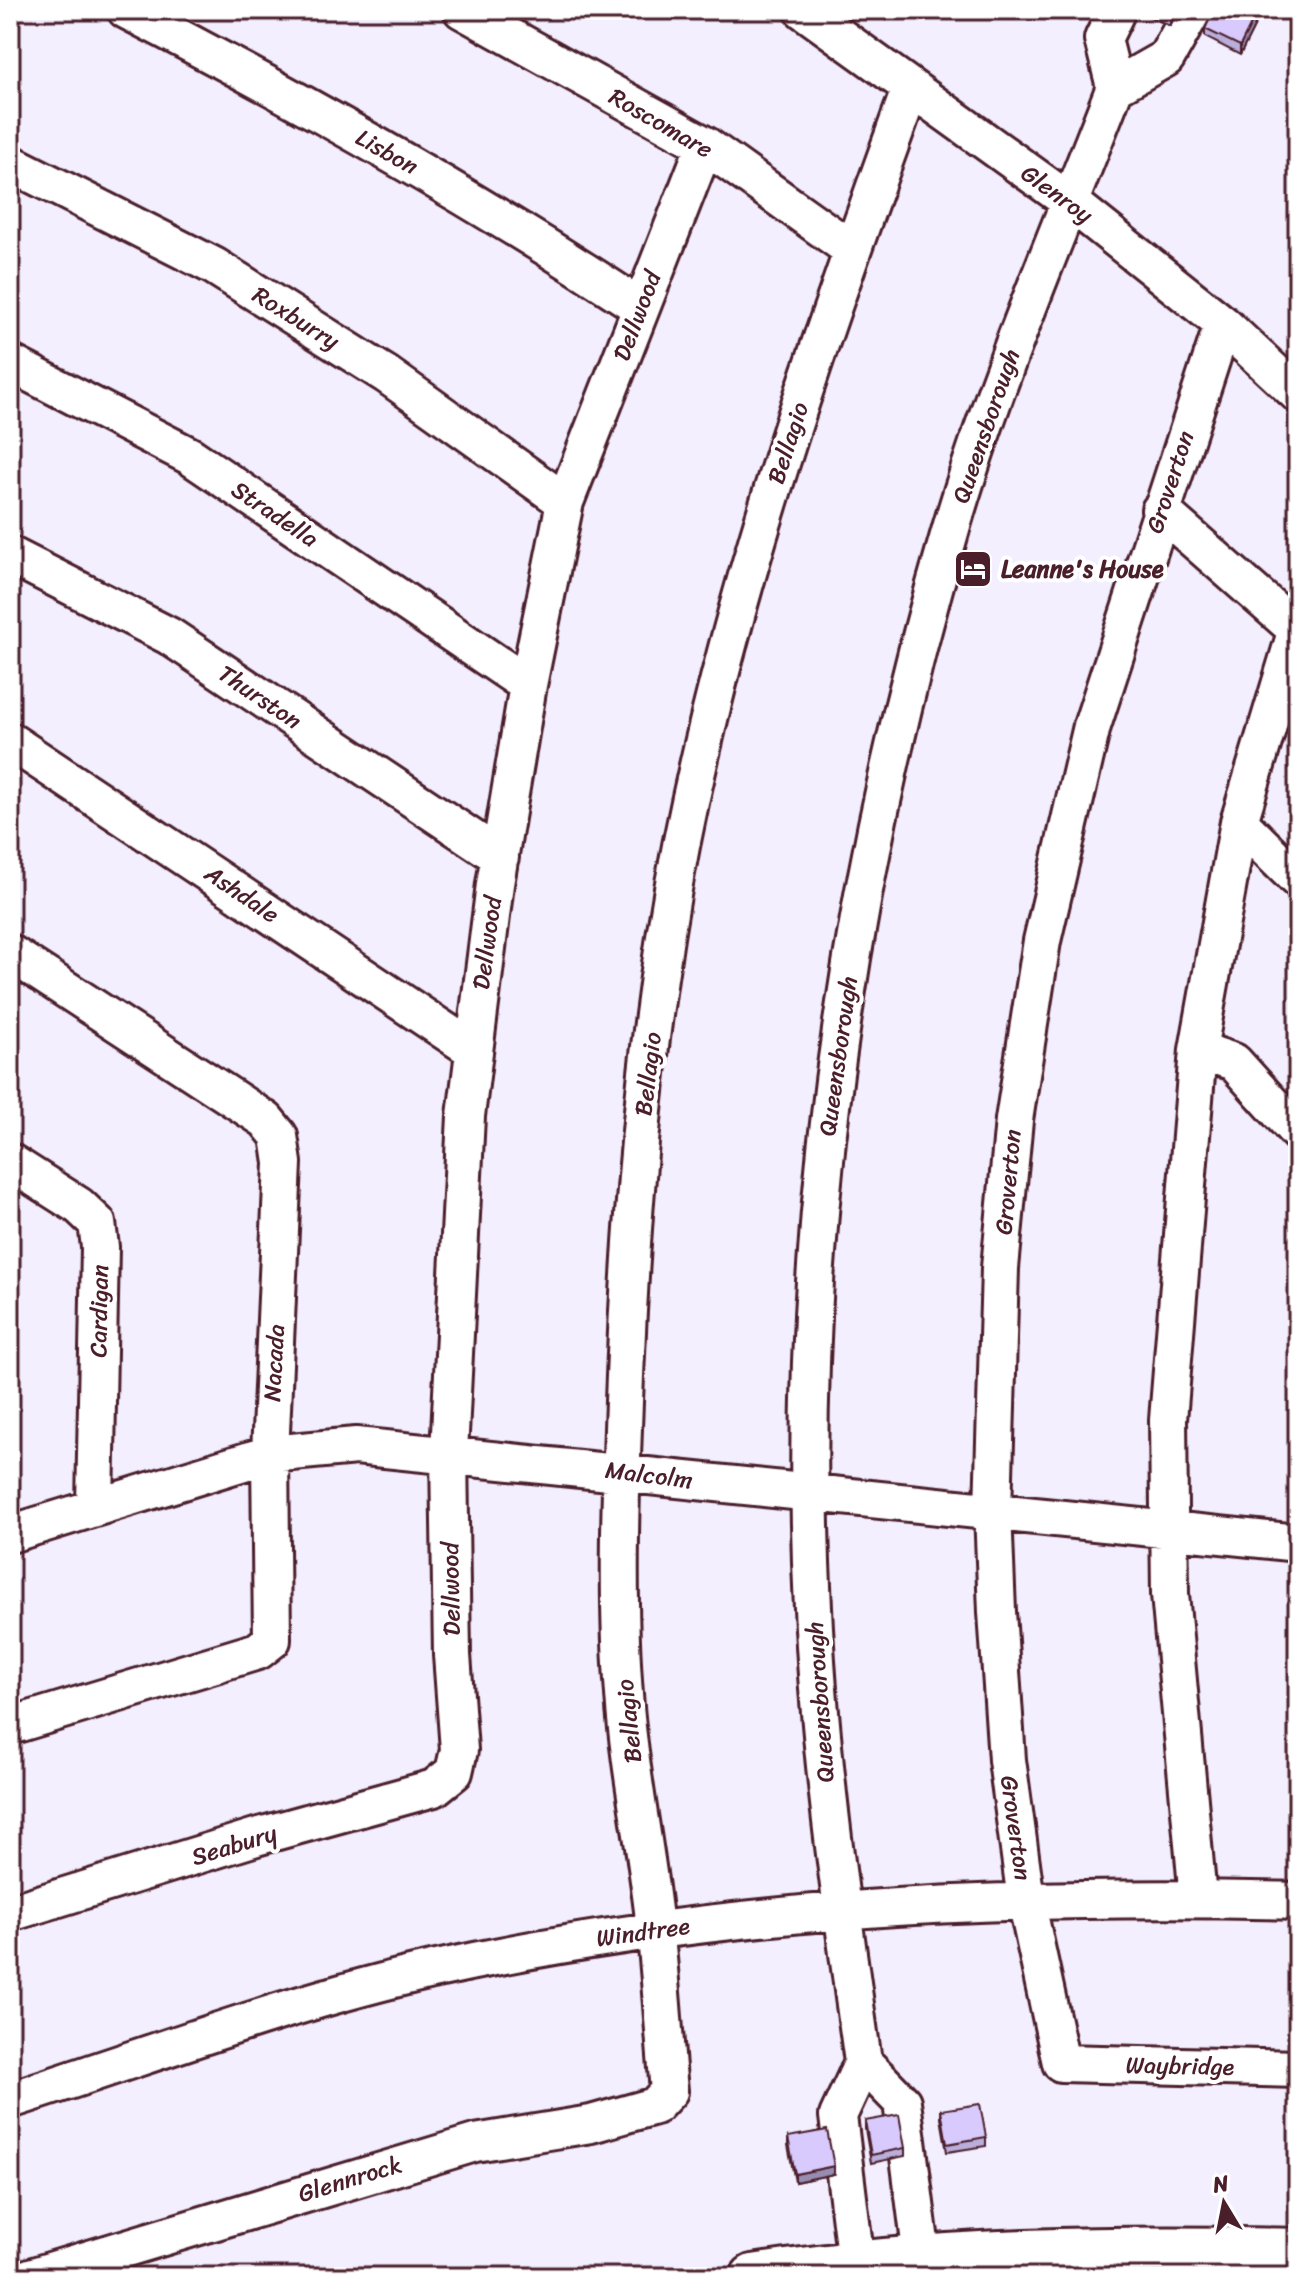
<svg xmlns="http://www.w3.org/2000/svg" width="1308" height="2287" font-family="Sriracha,sans-serif">
<style>
.lines{fill:none;stroke-linecap:round;stroke-linejoin:round}
.street-casing{stroke:#4a1f2b;stroke-width:42}
.secondary-casing{stroke:#4a1f2b;stroke-width:50}
.street{stroke:#fff;stroke-width:36}
.secondary{stroke:#fff;stroke-width:44}
.wall{fill:#baaeda;stroke:#4a1f2b;stroke-width:2}
.shaded-wall{fill:#978db1;stroke:#4a1f2b;stroke-width:2}
.building{fill:#d8cafd;stroke:#4a1f2b;stroke-width:2}
.labels{text-anchor:middle;stroke-width:8;stroke-linejoin:round;paint-order:stroke}
.street-label{font-size:24px;fill:#4a1f2b;stroke:#fff}
.poi-label{font-size:24px;font-weight:bold;fill:#4a1f2b;stroke:#fff;text-anchor:start}
</style>
<rect width="100%" height="100%" fill="#f3effe"/>
<filter id="ink" filterUnits="userSpaceOnUse"><feTurbulence type="fractalNoise" baseFrequency=".0125" numOctaves="2"/><feDisplacementMap in="SourceGraphic" scale="16" xChannelSelector="R" yChannelSelector="G"/><feConvolveMatrix kernelMatrix="1 2 1 2 8 2 1 2 1" color-interpolation-filters="sRGB"/></filter>
<g filter="url(#ink)">
<g class="lines">
<g class="street-casing">
<path id="street" d="M126,10C303,101 474,198 640,307
M462,10L705,145L852,250
M803,10L1070,202L1223,324L1298,394
M1115,87L1166,58L1193,10
M1115,87L1103,39L1117,10
M10,163L214,266L387,375L565,502
M1223,324L1092,726L1042,941L1014,1120L1000,1268L993,1511L997,1612L1007,1760L1026,1900L1061,2063L1298,2069
M10,363L190,456L528,685
M1160,510L1298,631
M10,555L169,636L500,857
M10,741L472,1049
M1239,822L1298,880
M10,953L266,1120L279,1136L283,1163L270,1454L272,1640L258,1651L10,1726
M1198,1050L1234,1062L1298,1133
M10,1162L79,1206L97,1223L100,1247L95,1506
M10,1534L270,1454L356,1446L1298,1543
M1198,1898L1170,1594L1168,1420L1198,1050L1239,822L1297,629
M10,1913L256,1837L434,1788L454,1772L459,1750L452,1655L449,1453L466,1116L495,884L528,685L565,502L705,145
M863,2062C842,1911 820,1761 813,1608C794,1242 849,876 952,525C996,376 1059,232 1115,87
M863,2062L902,2102L922,2258
M10,2100C149,2056 289,2002 432,1970C716,1907 1008,1894 1298,1901
M856,2263L838,2116L863,2062
M30,2277L475,2143L591,2124L655,2106L669,2091C664,2037 661,1982 655,1928C647,1850 629,1772 624,1694C616,1592 621,1478 625,1376C632,1199 647,1020 681,846C732,587 820,337 910,90"/>
</g>
<g class="secondary-casing">
<path id="secondary" d="M753,2277C934,2249 1116,2247 1298,2251"/>
</g>
<use href="#street" class="street"/>
<use href="#secondary" class="secondary"/>
</g>
<path class="wall" d="M1141,10H1178L1170,26L1141,13Z
M1255,25L1240,55L1205,37V29Z
M941,2110L986,2137V2146L947,2152L941,2118Z
M865,2121L905,2148V2156L871,2163L865,2129Z
M788,2137L834,2174L795,2182L788,2145Z"/>
<path class="shaded-wall" d="M1174,10H1178L1170,26V18Z
M1255,16V25L1240,55V46Z
M834,2166V2174L795,2182V2174Z"/>
<path class="building" d="M1153,10H1174L1170,18Z
M1214,10H1242L1255,16L1240,46L1205,29Z
M980,2104L986,2137L947,2144L941,2110Z
M899,2115L905,2148L871,2155L865,2121Z
M827,2130L834,2166L795,2174L788,2137Z"/>
</g>
<defs>
<g id="hotel-square" transform="scale(2)"><rect x="-9" y="-9" width="18" height="18" rx="4" fill="#4a1f2b" stroke="#fff"/><path d="M-6-4.5h1.5V1H6V5H4.5V3h-9V5H-6ZM-4 0a1.8 1.8 0 1 1 3.6 0ZM.5 0V-2.5h3Q6-2.5 6 0Z" fill="#fff"/></g>
</defs>
<g fill-rule="evenodd">
<use href="#hotel-square" x="973" y="569"/>
</g>
<g class="labels">
<g class="street-label">
<text transform="translate(661 123) rotate(30)" y="8">Roscomare</text>
<text transform="translate(387 152) rotate(30)" y="8">Lisbon</text>
<text transform="translate(1057 194) rotate(36)" y="8">Glenroy</text>
<text transform="translate(637 316) rotate(-69)" y="8">Dellwood</text>
<text transform="translate(296 318) rotate(32)" y="8">Roxburry</text>
<text transform="translate(986 426) rotate(-71)" y="8">Queensborough</text>
<text transform="translate(788 443) rotate(-72)" y="8">Bellagio</text>
<text transform="translate(1170 482) rotate(-72)" y="8">Groverton</text>
<text transform="translate(275 514) rotate(34)" y="8">Stradella</text>
<text transform="translate(260 697) rotate(34)" y="8">Thurston</text>
<text transform="translate(242 894) rotate(34)" y="8">Ashdale</text>
<text transform="translate(487 943) rotate(-82)" y="8">Dellwood</text>
<text transform="translate(838 1056) rotate(-82)" y="8">Queensborough</text>
<text transform="translate(648 1074) rotate(-83)" y="8">Bellagio</text>
<text transform="translate(1008 1182) rotate(-85)" y="8">Groverton</text>
<text transform="translate(99 1311) rotate(-89)" y="8">Cardigan</text>
<text transform="translate(274 1363) rotate(-87)" y="8">Nacada</text>
<text transform="translate(649 1475) rotate(7)" y="8">Malcolm</text>
<text transform="translate(451 1589) rotate(-91)" y="8">Dellwood</text>
<text transform="translate(820 1702) rotate(-94)" y="8">Queensborough</text>
<text transform="translate(629 1721) rotate(-96)" y="8">Bellagio</text>
<text transform="translate(1016 1828) rotate(82)" y="8">Groverton</text>
<text transform="translate(234 1845) rotate(-17)" y="8">Seabury</text>
<text transform="translate(643 1932) rotate(-8)" y="8">Windtree</text>
<text transform="translate(1180 2066) rotate(1)" y="8">Waybridge</text>
<text transform="translate(350 2179) rotate(-17)" y="8">Glennrock</text>
</g>
<g class="poi-label">
<text x="1001" y="577">Leanne's House</text>
</g>
</g>
<rect width="1308" height="2287" fill="none" stroke="#fff" stroke-width="40"/>
<rect x="20" y="20" width="1268" height="2247" fill="none" stroke="#4a1f2b" stroke-width="3" filter="url(#ink)"/>
<g transform="translate(1224 2203) rotate(350)" stroke="#ffffff" stroke-width="6" paint-order="stroke">
<path d="M0-6L14 30L0 20L-14 30Z" fill="#4a1f2b"/>
<text y="-12" font-size="22" font-weight="bold" text-anchor="middle" fill="#4a1f2b">N</text>
</g>
</svg>
